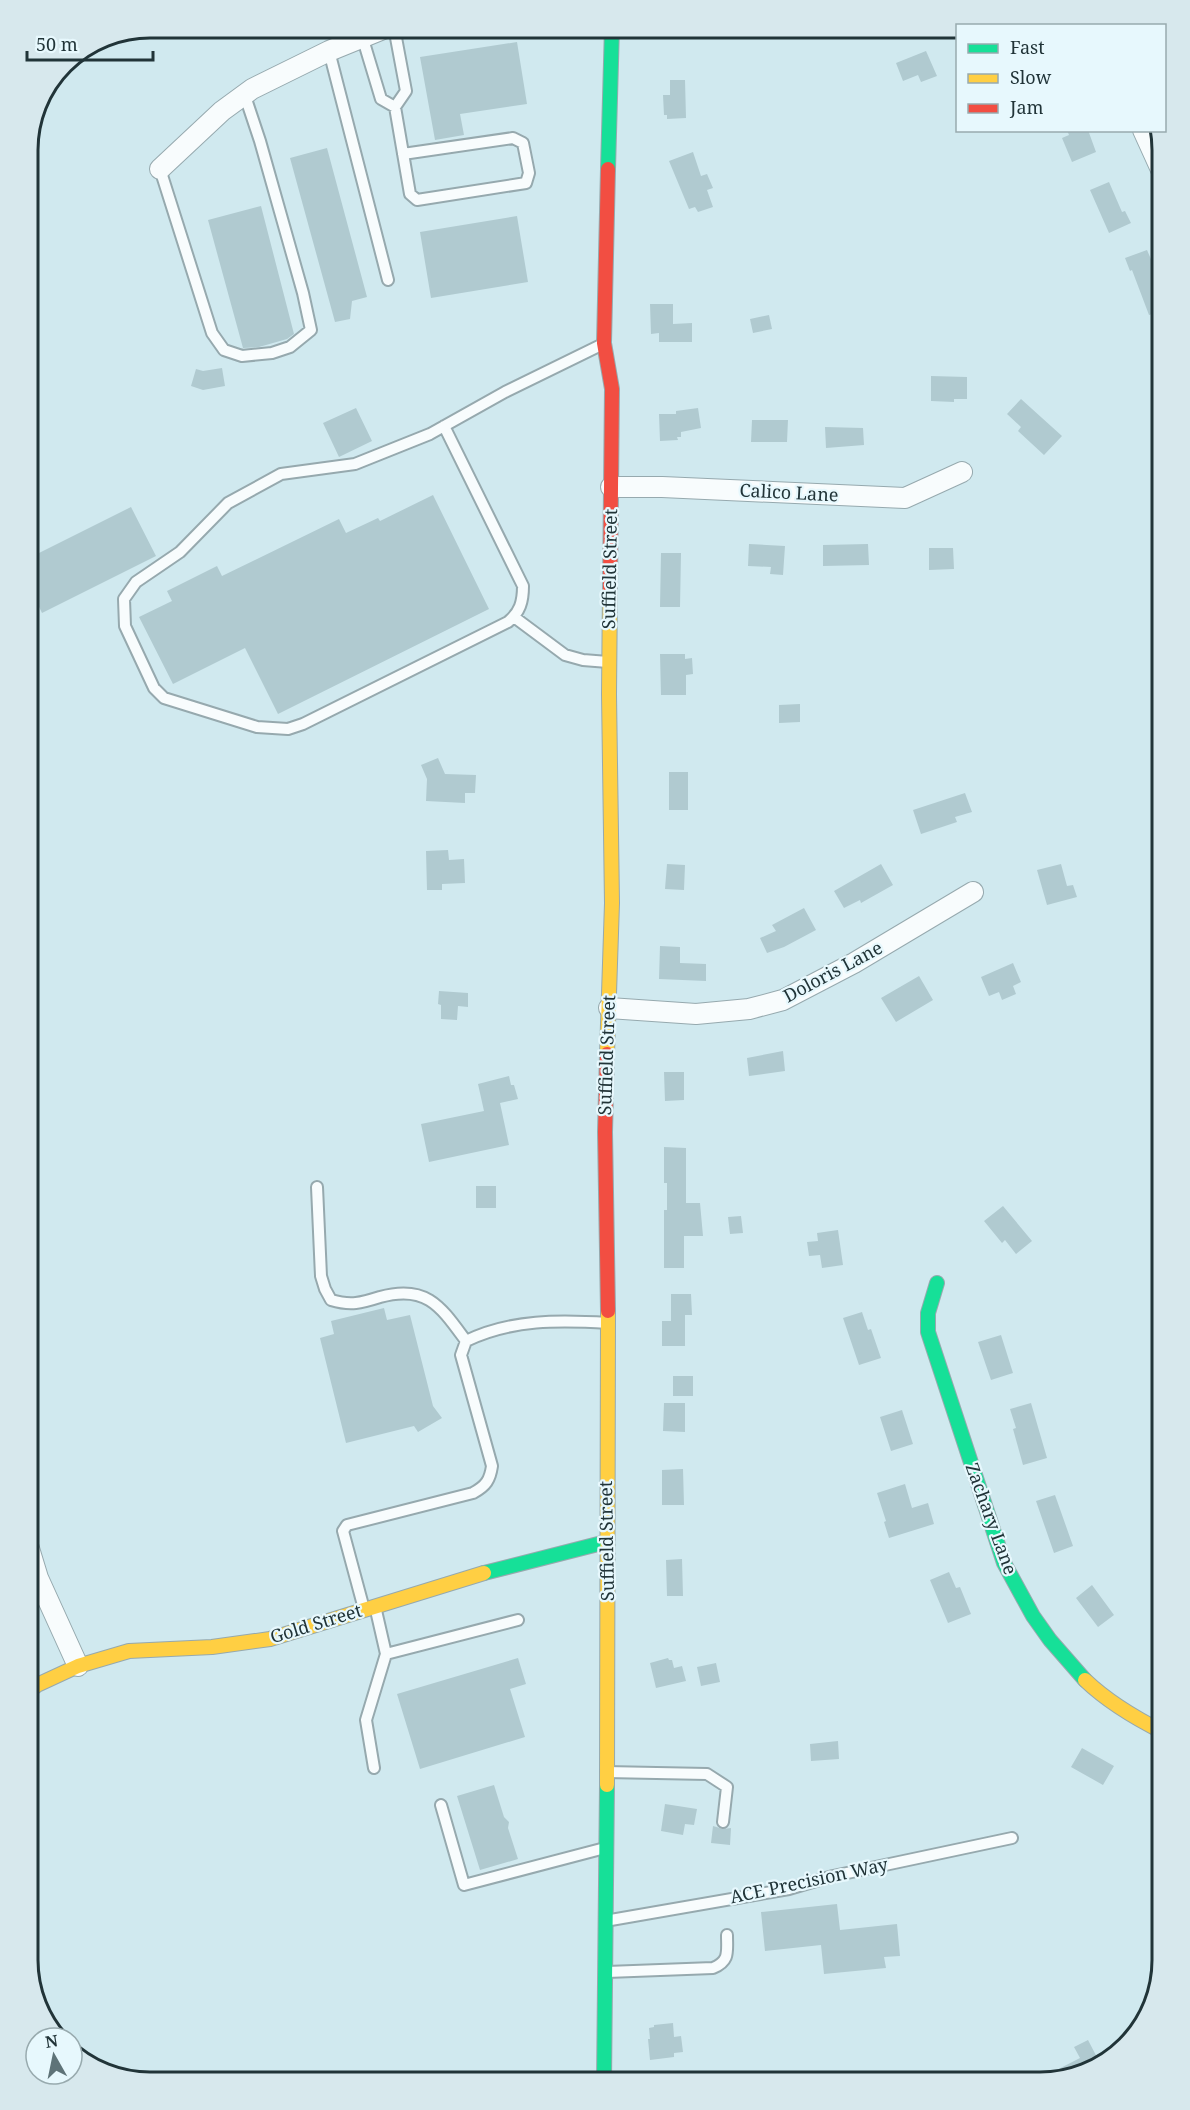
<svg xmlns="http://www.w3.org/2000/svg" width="1190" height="2110" font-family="'Noto Serif',serif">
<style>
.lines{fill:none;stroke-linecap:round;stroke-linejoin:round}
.stream{stroke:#76b3c1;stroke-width:5}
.building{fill:#b0cad0}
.lane-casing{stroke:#96a9ae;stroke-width:14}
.street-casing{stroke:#96a9ae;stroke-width:22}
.fast-casing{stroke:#96a9ae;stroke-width:16}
.slow-casing{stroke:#96a9ae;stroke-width:16}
.jam-casing{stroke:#96a9ae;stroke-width:16}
.lane{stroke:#f8fcfd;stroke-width:10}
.street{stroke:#f8fcfd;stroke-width:20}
.fast{stroke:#16e098;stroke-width:14}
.slow{stroke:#ffcf43;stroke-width:14}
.jam{stroke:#f24e42;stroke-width:14}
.labels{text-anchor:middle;stroke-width:4.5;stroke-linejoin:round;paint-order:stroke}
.street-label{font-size:18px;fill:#213438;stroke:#e7f8fd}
.rim{fill:none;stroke:#213438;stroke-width:3}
</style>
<rect width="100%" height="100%" fill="#d0e9ef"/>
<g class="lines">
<path class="stream" d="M27,141L47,103L49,84"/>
</g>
<path class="building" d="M517,42L527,104L460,114L464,135L435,140L420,57Z
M926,51L937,76L921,82L918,75L903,81L896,63Z
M670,80H685L686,118L667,119V115H664L663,95H670Z
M1067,130H1088L1096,152L1072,162L1062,138L1069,135Z
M327,148L367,297L352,301L350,319L335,322L290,158Z
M693,152L701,176L707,174L713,188L707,190L713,207L698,212L695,207L689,209L669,161Z
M1109,182L1122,212L1125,211L1131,223L1109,233L1090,190Z
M261,206L294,334L287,339L259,347L243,348L208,220Z
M517,216L528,282L431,298L420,232Z
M1147,250L1160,280L1158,281L1163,291V337L1153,314L1149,315L1132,270L1130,271L1125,258Z
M650,304H673V324L692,323V342H659V333L651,334Z
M769,315L772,329L753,333L750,319Z
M222,368L225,386L203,390L191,386L196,369L203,371Z
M931,376L967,377V399H954V402L931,401Z
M1021,399L1062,436L1044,455L1018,431L1021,427L1007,414Z
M356,408L372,441L339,457L323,423Z
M698,408L701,428L681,432V437H677L678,440L660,441L659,414H676V411Z
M752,420H788L787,442H751Z
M825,427L863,428L864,445L826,448Z
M433,495L489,609L278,714L245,648L173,684L139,617L172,601L167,591L217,566L222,576L339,519L346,533L378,518L380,521Z
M131,507L156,556L42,613L27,582V559Z
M749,544L785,546L783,575L770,574L771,567L748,566Z
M868,544L869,565L823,566V545Z
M929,548H953L954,569L929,570Z
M661,553H681L680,607H660Z
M660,654H685V659L692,658L693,674L686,675V695H661Z
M800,704V722L779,723V705Z
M438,758L445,774L476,775L475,793H465V803L426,801L427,779L421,765Z
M669,772H688V810H669Z
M965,793L972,812L955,817L957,822L921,834L913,810Z
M448,850L449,860L464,859L465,883L442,884V890H427L426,851Z
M667,864L685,865L684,890L665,889Z
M881,864L893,885L861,903L860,900L844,908L834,891Z
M1061,864L1067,886L1073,885L1077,897L1047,905L1037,870Z
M804,908L816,930L784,947L767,953L760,938L776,931L772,925Z
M660,946L680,947V963L706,964V981L659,979Z
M1013,963L1021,982L1013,986L1016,994L1002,1000L999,992L989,996L981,977Z
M919,976L933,1000L896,1022L881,998Z
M439,991L468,993V1007L458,1006L457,1020L441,1019V1005L438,1004Z
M783,1051L785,1071L749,1076L747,1058Z
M664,1072H684V1100L665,1101Z
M509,1076L511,1085H514L518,1099L500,1103L509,1145L429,1162L421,1124L484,1111L478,1084Z
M664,1147L686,1148V1203H700L703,1236H684V1268H664V1210H667V1183H664Z
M476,1186H496V1208H476Z
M1003,1206L1032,1241L1016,1254L1005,1240L1002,1243L984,1221Z
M741,1216L743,1233L730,1234L728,1217Z
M838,1230L843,1265L822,1268L820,1255L809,1256L807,1242L818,1241L817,1233Z
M671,1294H691L692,1315H685V1346H662V1321H671Z
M384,1308L387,1320L410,1315L433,1406L442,1418L418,1432L414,1426L346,1443L320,1338L334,1334L331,1321Z
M862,1312L868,1330L871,1329L881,1358L859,1365L843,1318Z
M1001,1335L1013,1373L991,1380L978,1342Z
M673,1376H693V1396H673Z
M664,1403H685V1432L663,1431Z
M1031,1403L1047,1458L1023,1465L1013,1429L1016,1428L1010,1409Z
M902,1410L913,1444L891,1451L880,1417Z
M683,1469L684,1505H662V1470Z
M905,1484L912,1508L928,1503L934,1524L889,1538L884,1522L886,1521L877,1493Z
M1055,1495L1073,1546L1054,1553L1036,1501Z
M682,1559L683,1596H667L666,1560Z
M949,1572L956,1588L960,1587L971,1614L948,1623L930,1580Z
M1092,1585L1114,1615L1098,1627L1076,1598Z
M518,1658L526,1684L510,1689L525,1737L420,1769L397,1694Z
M668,1658L669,1660H672L674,1668L682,1666L686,1681L656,1688L650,1663Z
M716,1663L720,1682L701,1686L697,1667Z
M838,1741L839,1759L811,1761L810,1744Z
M1082,1748L1114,1766L1103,1785L1071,1767Z
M494,1785L504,1817L509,1822L508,1828L518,1859L480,1870L457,1796Z
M665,1804L697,1809L694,1825L685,1824L683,1835L661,1831Z
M713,1826L723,1829L731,1828L730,1845L711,1843Z
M837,1904L840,1930L897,1924L900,1956L884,1957L886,1968L824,1974L821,1945L765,1951L761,1912Z
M673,2023L674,2037L681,2036L683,2052L674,2053V2057L650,2060L648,2039H650L649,2028L654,2027V2025Z
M1088,2040L1101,2065L1095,2071L1043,2083L1041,2078L1080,2058L1074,2047Z"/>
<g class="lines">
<g class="lane-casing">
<path id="lane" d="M362,36L381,99L395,107L406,91L394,27
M329,51L388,280
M395,107L410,194L417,200L526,183L529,173L523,143L513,138L403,154
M160,169L212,333L224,350L242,356L272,353L290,347L311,330L303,293L260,141L244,93
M444,426L523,586C523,602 520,612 508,622L303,724L288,729L257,727L164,698L154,688L125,626L124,599L136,582L180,552L228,503L281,474L355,464L430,434L505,392L603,344
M514,617L565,655L583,660L608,662
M317,1187L321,1276L325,1289L331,1300C351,1306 361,1303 380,1297C427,1284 441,1307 466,1341
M375,1606L386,1654L518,1620
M364,1609L343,1531L347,1525L473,1493C486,1486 490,1480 492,1466L461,1355L466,1341C511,1319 560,1320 608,1323
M374,1768L366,1720L386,1654
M606,1772L707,1774L727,1787L723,1822
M441,1805L464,1885L605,1848
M605,1921L789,1889L833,1876L1012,1838
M607,1972L713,1968C730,1961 727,1952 727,1935"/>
</g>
<g class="street-casing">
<path id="street" d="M1143,130L1163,174
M160,169L222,111L252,89L329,51L388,27
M611,487H662L905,498L962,472
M609,1008L696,1014L749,1009L783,1000L854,963L973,892
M27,1542L38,1578L78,1666"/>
</g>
<g class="fast-casing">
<path id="fast" d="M608,169L612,27
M937,1283L928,1313V1332L1004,1563L1033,1616L1050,1640L1085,1680
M484,1573L606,1542
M604,2083L607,1785"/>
</g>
<g class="slow-casing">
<path id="slow" d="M607,1054L612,903L609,694L610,588
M1085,1680C1108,1702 1135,1718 1163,1732
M27,1693L37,1685L78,1666L129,1651L212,1647L270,1639L484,1573
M607,1785L608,1311"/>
</g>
<g class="jam-casing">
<path id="jam" d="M608,169L604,343L612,389L610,588
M607,1054L605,1132L608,1311"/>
</g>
<use href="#lane" class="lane"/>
<use href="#street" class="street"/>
<use href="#fast" class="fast"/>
<use href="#slow" class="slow"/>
<use href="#jam" class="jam"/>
</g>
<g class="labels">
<g class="street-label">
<text transform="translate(789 493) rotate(3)" y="6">Calico Lane</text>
<text transform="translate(610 569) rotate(-89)" y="6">Suffield Street</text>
<text transform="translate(833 972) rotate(-28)" y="6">Doloris Lane</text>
<text transform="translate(607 1055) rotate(-88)" y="6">Suffield Street</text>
<text transform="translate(991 1519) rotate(70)" y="6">Zachary Lane</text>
<text transform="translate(607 1541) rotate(-91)" y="6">Suffield Street</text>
<text transform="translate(316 1624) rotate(-17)" y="6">Gold Street</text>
<text transform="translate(809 1881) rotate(-12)" y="6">ACE Precision Way</text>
</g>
</g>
<path d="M0 0H1190V2110H0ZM150 38H1040A112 112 0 0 1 1152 150V1960A112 112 0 0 1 1040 2072H150A112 112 0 0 1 38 1960V150A112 112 0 0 1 150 38Z" fill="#d7e8ed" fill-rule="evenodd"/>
<path class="rim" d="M150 38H1040A112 112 0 0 1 1152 150V1960A112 112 0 0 1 1040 2072H150A112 112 0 0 1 38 1960V150A112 112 0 0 1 150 38Z"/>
<rect x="956" y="24" width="210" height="108" fill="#e7f8fd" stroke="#98aaae" stroke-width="1.5"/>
<rect x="968" y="44" width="30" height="9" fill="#16e098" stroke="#98aaae" stroke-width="1.5"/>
<text x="1010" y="54" font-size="18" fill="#213438">Fast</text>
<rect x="968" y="74" width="30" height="9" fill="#ffcf43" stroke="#98aaae" stroke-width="1.5"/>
<text x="1010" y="84" font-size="18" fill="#213438">Slow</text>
<rect x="968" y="104" width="30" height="9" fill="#f24e42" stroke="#98aaae" stroke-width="1.5"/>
<text x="1010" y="114" font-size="18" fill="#213438">Jam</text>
<g transform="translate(54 2056) rotate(351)"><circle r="28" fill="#e7f8fd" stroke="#98aaae" stroke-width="1.5"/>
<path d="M0-4.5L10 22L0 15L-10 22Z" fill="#5e7378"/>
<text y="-9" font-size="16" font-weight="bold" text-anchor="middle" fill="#213438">N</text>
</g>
<path d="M27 51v9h126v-9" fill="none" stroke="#213438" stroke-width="3"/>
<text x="36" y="51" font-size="18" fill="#213438" stroke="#e7f8fd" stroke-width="4.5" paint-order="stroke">50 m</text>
</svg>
